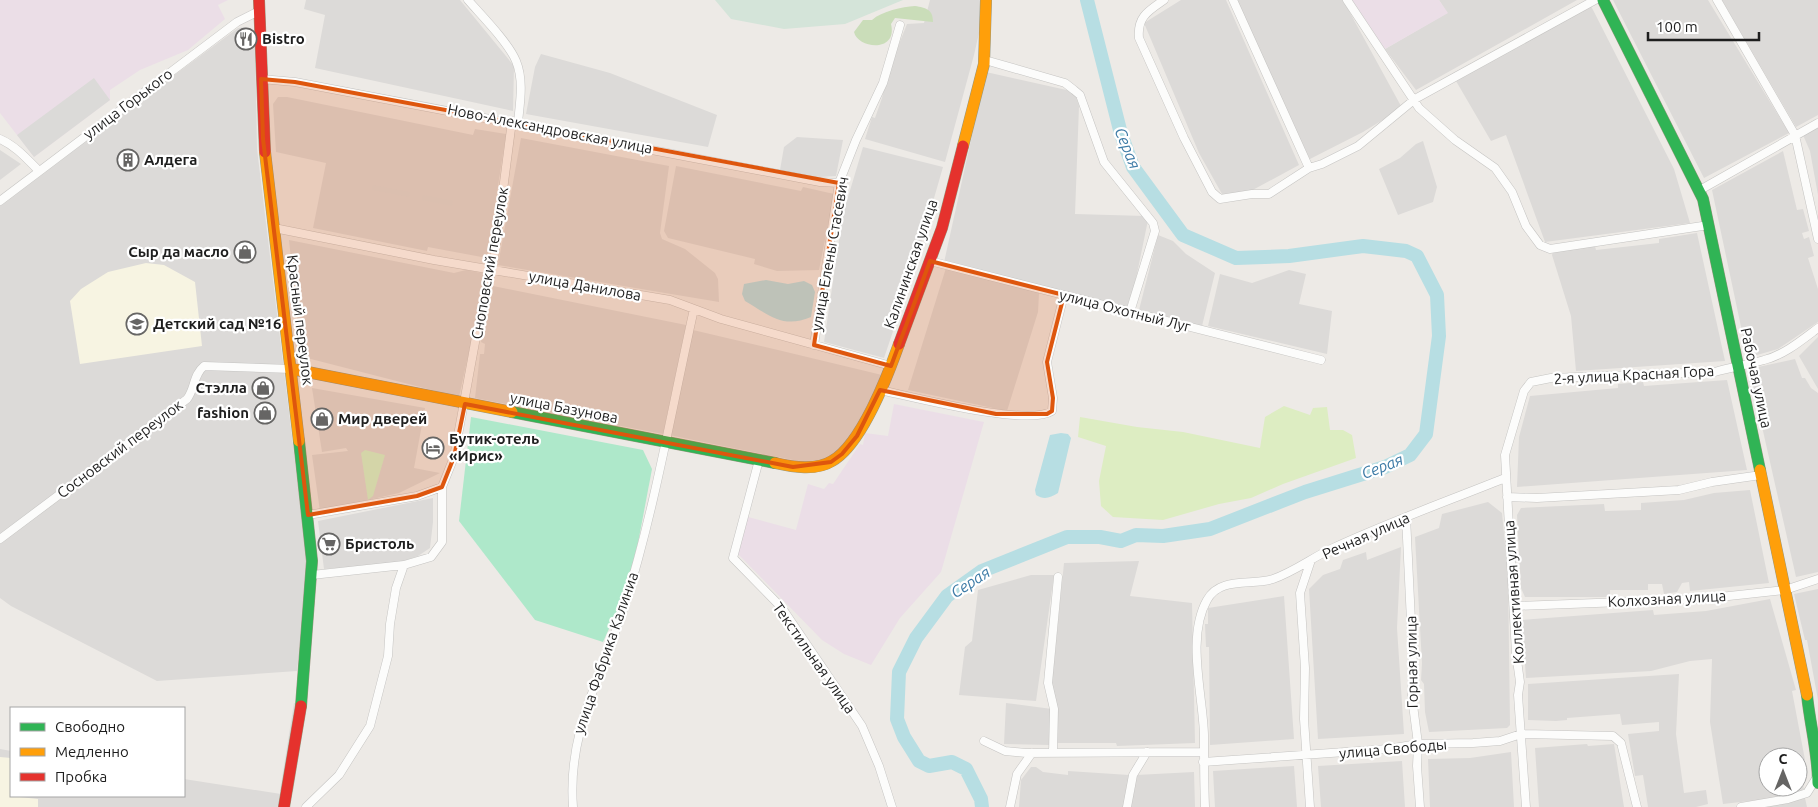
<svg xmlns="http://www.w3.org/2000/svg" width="1818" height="807" font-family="Ubuntu,sans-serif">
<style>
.residential{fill:#dcdad8;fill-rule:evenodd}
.industrial{fill:#ebdee7}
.education{fill:#f7f4e2}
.religious{fill:#dbdad8}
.grass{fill:#ddedc2}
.forest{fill:#caddb9}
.wetland{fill:#d4e4d9}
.park{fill:#d3f5cf}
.pitch{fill:#aee8ca}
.water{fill:#b7dee3}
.pier{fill:#dddcda}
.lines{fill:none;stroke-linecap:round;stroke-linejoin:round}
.river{stroke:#b7dee3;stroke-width:14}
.street-casing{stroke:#c5c4c2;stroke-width:9}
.fast-casing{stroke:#98977e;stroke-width:12}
.slow-casing{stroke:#98977e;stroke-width:12}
.jam-casing{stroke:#98977e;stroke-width:12}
.street{stroke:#fcfcfb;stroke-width:8}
.fast{stroke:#30b455;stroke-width:11}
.slow{stroke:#ff9f0a;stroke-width:11}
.jam{stroke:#e5322d;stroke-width:11}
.marked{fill:#de560d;fill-opacity:0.2;stroke:#de560d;stroke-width:4;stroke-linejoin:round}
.labels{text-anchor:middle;stroke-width:4.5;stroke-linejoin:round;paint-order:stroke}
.poi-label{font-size:15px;font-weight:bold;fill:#1e1e1e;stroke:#fff;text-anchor:start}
.street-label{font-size:15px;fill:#1e1e1e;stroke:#fff}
.water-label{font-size:16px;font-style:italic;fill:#3d7ba6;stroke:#fff}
</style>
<rect width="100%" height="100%" fill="#edeae6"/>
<path class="residential" d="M306,0H460L514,66L513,111L315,68L325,15L304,9Z
M930,0H981V24L974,55L945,162L865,139L872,117L875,118L882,98L887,74L907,24L924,23Z
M1181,0H1226L1299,165L1249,192L1222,194L1199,153L1144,23Z
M1237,0H1343L1401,106L1394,113L1363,132L1308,160Z
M1439,0H1577L1416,90L1385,49L1447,13Z
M1613,0H1708L1789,133L1704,178Z
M1722,0H1818V115L1796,127Z
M1591,6L1674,169L1690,223L1545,242L1506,135L1491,141L1456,81Z
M245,27L250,29L255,37L257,149L307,560L308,585L297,671L157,681L11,606L0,598V204L238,28Z
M541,54L610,73L717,115L708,147L526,114L535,67Z
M986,72L1071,91L1076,97L1079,106L1075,214L1145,216L1148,220L1130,308L964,273L1039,293L1038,312L1007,411L908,390L946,268L943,267Z
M278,97H287L473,135L475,129L506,134L487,258L428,247L427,251L313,228L326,163L276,152L273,104Z
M1818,127V195L1810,151L1803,135Z
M797,137L843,140L836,176L819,177L780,170L784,147Z
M521,138L669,166L660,233L662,239L685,249L715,273L718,279L719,302L498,265Z
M1423,141L1437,187L1433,202L1398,215L1379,169L1400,158L1416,144Z
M863,147L943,167L911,278L884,358L824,342L843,214Z
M0,150L21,164L0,180Z
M1783,151L1797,210L1803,209L1809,231L1802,233L1804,239L1809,237L1814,256L1808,258L1818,289V322L1778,349L1750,357L1747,355L1712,190Z
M676,166L801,191L803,187L834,194L819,270L777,271L754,264L755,259L668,238L664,231Z
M1697,233L1725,361L1576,371L1571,316L1552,255L1553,252L1595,246L1596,250L1659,243V239Z
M1158,235L1173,241L1186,254L1215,273L1202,326L1139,310Z
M289,240L454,273L466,270L486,274L459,397L307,358L300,346Z
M1289,270L1306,274L1299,304L1332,311L1327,354L1208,326L1220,274L1252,283Z
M493,286L686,325L663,434L475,398L480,354H484L485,344L481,342Z
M693,330L778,350L882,375L851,440L835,457L808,463L669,435Z
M1818,337V389L1799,356Z
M1795,359L1802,378H1805L1811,388L1818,393V572L1796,577L1749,369Z
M1727,380L1747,470L1517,487L1519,437L1530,396L1618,388V384L1643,382L1644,386Z
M312,388L425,408L414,468L440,473L399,493L320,511L312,455L348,451L346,448L322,452Z
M1750,490L1769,583L1690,591L1689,582L1682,583L1677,592L1664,594L1662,584H1648V590H1610V597H1525L1521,588L1517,515L1521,508L1604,504L1605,511L1641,510V503L1684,500L1714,493Z
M433,498V522L430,548L418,556L397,563L324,569L318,521Z
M1488,502L1502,513L1508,575L1510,725L1507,728L1429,732L1425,712L1424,684L1421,680L1422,663L1415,537L1439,528L1442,514Z
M1401,547L1397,628L1404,734L1318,739L1309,589L1323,575L1340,569L1343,560L1366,552L1367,560Z
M1139,561L1130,596L1192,603L1195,743L1117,746L1116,743H1055L1052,683L1064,563Z
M1031,575H1054L1036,701L959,695L965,647L972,641L978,590Z
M1818,589V700L1807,640H1805L1794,594Z
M1284,596L1294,739L1210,745L1209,647H1206L1205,624H1208V608Z
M1770,599L1796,690L1792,691L1805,760L1799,762L1804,790L1784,797L1723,804L1710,722L1712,659L1690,661L1651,671L1526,678L1522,620L1653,610L1654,615L1706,611ZM1768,757H1798V787H1768Z
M1679,674L1676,734L1684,793L1706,790L1708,804L1696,807H1648L1643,775L1635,776L1628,734L1659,731V722L1622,725L1620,714L1567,718V720L1556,721L1528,720V684Z
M1006,703L1052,709L1050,745L1004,744Z
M1587,744L1588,746L1614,744L1624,807H1539L1535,748Z
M0,749L11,751V796H184V779L281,794L279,807H0Z
M1511,752L1514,807H1430L1428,759L1470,758Z
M1402,761L1405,807H1321L1318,766Z
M1294,766L1297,807H1215L1213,771Z
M1031,767H1036L1043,772L1068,775V771L1129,775L1124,807H1019L1021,780Z
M1194,772L1195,807H1129L1136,775Z
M1805,798L1807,807H1767Z"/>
<path class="industrial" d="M0,0H228L218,5L225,19L188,50L140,70L110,90V100L34,157L0,113Z
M1352,0H1439L1448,13L1385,49Z
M894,404L984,422L941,572L900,618L871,665L844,654L822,640L738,554L748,517L796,530L808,484L824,489L829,483L833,484L860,444L863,445L865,433L888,436Z"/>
<path class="education" d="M146,263L164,265L195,282L202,346L80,364L70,301L81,289L108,272Z
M0,757L11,758V796L38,799V807H0Z"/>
<path class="religious" d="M94,78L110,100L34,157L17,135Z
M373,185L410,192L409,197L372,190Z
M423,195L453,201L452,206L422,200Z"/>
<path class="grass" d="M1284,406L1310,415L1313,408L1327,407L1330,430H1343L1352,435L1356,458L1283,484L1251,498L1219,504L1163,520L1113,517L1101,506L1099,481L1106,446L1078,437L1080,417L1137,427L1183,432L1260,448L1265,417Z"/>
<path class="forest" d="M915,6C926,8 933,9 933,22L895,18L891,24C898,53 858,49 854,32L863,20H872C882,11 902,7 915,6Z"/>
<path class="wetland" d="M715,0H903L845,24L784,29L731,19Z"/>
<path class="park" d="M365,450L385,455L373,496L368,500L361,453Z"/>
<path class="pitch" d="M471,417L643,450L652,469L638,543L625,593L603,642L535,620L459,521Z"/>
<path class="water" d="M766,280L788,284L804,281L812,285L815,292L811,317C783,329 769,315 745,301L742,294L744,284Z
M1061,433L1068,434L1071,438L1058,493C1050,498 1044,500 1036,495L1035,490L1050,435Z"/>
<path class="pier" d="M294,703L307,704L293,792L280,791Z"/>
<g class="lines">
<path class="river" d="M982,807L981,799L966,769L952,762L929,766L919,761L904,737L897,719L899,672L916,638L947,596L982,571L1067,537H1100L1121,541L1136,535L1163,536L1210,529L1305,492L1385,467L1410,455L1426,434L1439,336L1437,295L1417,256L1406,251L1363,246L1289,256L1236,258L1183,235L1133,167L1121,134L1087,0"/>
<g class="street-casing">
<path id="street" d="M468,0C481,15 508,42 516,61C524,80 520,103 518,122
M1164,0C1148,11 1137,17 1139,38L1184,138L1212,192L1220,199L1252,194H1269L1309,168L1322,164L1358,146L1415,99L1595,0
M1233,0L1309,168
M1347,0L1419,108L1455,140L1495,168L1512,192L1526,226L1540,245L1550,249L1709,225
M1717,0L1795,135L1818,239
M985,60L1065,83L1074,90L1080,95L1104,162L1153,223L1155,231L1130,312
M261,79L295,82L820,182L839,183
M0,139C16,146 27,159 39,171
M1700,190L1818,123
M0,201L237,22L259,11
M274,228L434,260L670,300L721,319L891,366
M930,261L1321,360
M814,345L839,183L856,140L883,83L900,25
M880,390C913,397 1028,427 1052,411L1053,398L1047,362L1064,295
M759,460L733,558L782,608L862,726L879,766L892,807
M1507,497L1537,498L1679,490L1712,482L1761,475
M308,515L417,496L442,487
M1406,517L1413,663L1412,697L1418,744L1417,766L1420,807
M0,539L187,399C195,389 193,375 204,366L292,369
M312,575L404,565
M1515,606L1701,599L1785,590L1818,579
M984,741L1005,751L1026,753L1203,752
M1053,753L1054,709L1048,683L1058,577
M1203,762L1388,749L1418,744L1473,743L1500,741L1521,734L1613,736L1621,743L1637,807
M306,807L339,775L370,726L388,656L390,624L396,588L404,565L431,557L442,542V487L454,457L476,337L494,259L512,121
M573,807C567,730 603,674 625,604C655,508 672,407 694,309
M1010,807L1017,774L1032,753
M1127,807L1133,775L1147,752
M1205,807C1204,783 1204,759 1204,735C1203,695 1186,637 1207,600C1220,576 1252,586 1273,579C1294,572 1313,557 1333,548C1389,522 1448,501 1505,478
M1310,807L1304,719L1305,668L1300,593L1311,560
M1526,807L1518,695L1520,682L1516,653L1505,455L1524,391L1531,382L1551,378L1715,372C1731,367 1748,365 1764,360C1784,355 1802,340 1818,328
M1741,807L1788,799L1807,793L1817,777"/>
</g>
<g class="fast-casing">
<path id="fast" d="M1603,0L1703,199L1760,470
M512,412L775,463
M299,441L312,561L301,706
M1807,695C1810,725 1818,753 1818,783"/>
</g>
<g class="slow-casing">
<path id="slow" d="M963,146L984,64L986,0
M265,152L299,441
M292,369L512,412
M775,463C793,467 816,471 832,461C861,445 888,375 899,344
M1760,470L1807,695"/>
</g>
<g class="jam-casing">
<path id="jam" d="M259,0L265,152
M899,344L942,228L963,146
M284,807L301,706"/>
</g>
<use href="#street" class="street"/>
<use href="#fast" class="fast"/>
<use href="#slow" class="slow"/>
<use href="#jam" class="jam"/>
</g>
<path class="marked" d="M261,79L295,82L839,183L814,345L891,366L930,261L1064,295L1047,362L1053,398L1052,411L1047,414H996L880,390L857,436L842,454L831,462L793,467L465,404L454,457L442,487L417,496L308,515L263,139Z"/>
<defs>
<g id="restaurant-ring" transform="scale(1.125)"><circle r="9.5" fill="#fff" stroke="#666564" stroke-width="1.5"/><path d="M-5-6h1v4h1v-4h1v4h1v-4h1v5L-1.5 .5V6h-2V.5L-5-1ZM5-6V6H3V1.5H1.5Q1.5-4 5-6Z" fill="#666564"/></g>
<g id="building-ring" transform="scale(1.125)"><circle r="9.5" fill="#fff" stroke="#666564" stroke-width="1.5"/><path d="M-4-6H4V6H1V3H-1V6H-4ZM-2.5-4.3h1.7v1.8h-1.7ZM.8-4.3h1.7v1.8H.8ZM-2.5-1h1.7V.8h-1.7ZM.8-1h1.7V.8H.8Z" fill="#666564"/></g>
<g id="shop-ring" transform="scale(1.125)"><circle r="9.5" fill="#fff" stroke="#666564" stroke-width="1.5"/><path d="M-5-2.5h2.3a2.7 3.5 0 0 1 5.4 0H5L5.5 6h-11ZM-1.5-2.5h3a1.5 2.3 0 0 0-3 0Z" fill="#666564"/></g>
<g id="school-ring" transform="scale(1.125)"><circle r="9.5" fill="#fff" stroke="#666564" stroke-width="1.5"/><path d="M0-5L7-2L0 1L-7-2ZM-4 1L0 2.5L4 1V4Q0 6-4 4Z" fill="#666564"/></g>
<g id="hotel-ring" transform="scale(1.125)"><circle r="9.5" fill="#fff" stroke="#666564" stroke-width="1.5"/><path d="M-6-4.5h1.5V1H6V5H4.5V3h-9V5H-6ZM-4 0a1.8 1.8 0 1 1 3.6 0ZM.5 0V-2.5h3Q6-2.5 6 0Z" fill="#666564"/></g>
<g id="supermarket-ring" transform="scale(1.125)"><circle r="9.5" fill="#fff" stroke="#666564" stroke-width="1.5"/><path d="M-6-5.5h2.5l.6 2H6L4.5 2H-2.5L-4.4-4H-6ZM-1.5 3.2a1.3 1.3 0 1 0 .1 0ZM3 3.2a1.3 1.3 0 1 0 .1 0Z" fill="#666564"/></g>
</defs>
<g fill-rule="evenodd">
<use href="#restaurant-ring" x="246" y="39"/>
<use href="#building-ring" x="128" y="160"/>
<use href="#shop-ring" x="245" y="252"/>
<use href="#school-ring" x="137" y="324"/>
<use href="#shop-ring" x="263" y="388"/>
<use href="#shop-ring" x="265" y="413"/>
<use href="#shop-ring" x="322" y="419"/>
<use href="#hotel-ring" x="433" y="448"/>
<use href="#supermarket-ring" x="329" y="544"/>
</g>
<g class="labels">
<g class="poi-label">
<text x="262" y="44">Bistro</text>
<text x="144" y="165">Алдега</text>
<text x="229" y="257" text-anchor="end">Сыр да масло</text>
<text x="153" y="329">Детский сад №16</text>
<text x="247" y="393" text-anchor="end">Стэлла</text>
<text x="249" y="418" text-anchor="end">fashion</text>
<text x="338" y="424">Мир дверей</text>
<text x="449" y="444">Бутик-отель<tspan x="449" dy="17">«Ирис»</tspan></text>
<text x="345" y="549">Бристоль</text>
</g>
<g class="street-label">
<text transform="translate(128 104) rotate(-37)" y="5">улица Горького</text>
<text transform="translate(550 129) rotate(11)" y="5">Ново-Александровская улица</text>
<text transform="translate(830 254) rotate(-80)" y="5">улица Елены Стасевич</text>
<text transform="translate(490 263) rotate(-80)" y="5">Сноповский переулок</text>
<text transform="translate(911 264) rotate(-71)" y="5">Калининская улица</text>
<text transform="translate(585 286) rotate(10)" y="5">улица Данилова</text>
<text transform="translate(1125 311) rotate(14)" y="5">улица Охотный Луг</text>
<text transform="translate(300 320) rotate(83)" y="5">Красный переулок</text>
<text transform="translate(1634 375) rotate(-3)" y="5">2-я улица Красная Гора</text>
<text transform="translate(1756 378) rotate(78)" y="5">Рабочая улица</text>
<text transform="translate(564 408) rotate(11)" y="5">улица Базунова</text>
<text transform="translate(120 449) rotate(-37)" y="5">Сосновский переулок</text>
<text transform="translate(1366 536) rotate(-24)" y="5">Речная улица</text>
<text transform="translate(1514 592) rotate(-94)" y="5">Коллективная улица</text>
<text transform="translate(1667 599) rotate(-3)" y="5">Колхозная улица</text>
<text transform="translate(606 653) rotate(-71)" y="5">улица Фабрика Калиниа</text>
<text transform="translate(814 658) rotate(55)" y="5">Текстильная улица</text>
<text transform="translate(1412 662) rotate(-91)" y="5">Горная улица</text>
<text transform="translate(1393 749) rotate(-5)" y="5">улица Свободы</text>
</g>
<g class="water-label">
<text transform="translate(1128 148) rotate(68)" y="6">Серая</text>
<text transform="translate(1382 466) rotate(-21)" y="6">Серая</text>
<text transform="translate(970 582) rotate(-33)" y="6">Серая</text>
</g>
</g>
<rect x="10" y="707" width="175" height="90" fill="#ffffff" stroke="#a5a5a5"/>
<rect x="20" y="723" width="25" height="8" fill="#30b455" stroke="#a5a5a5"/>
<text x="55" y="732" font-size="15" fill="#1e1e1e">Свободно</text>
<rect x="20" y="748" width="25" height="8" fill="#ff9f0a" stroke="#a5a5a5"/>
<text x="55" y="757" font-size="15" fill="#1e1e1e">Медленно</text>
<rect x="20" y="773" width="25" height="8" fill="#e5322d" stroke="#a5a5a5"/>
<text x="55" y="782" font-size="15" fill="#1e1e1e">Пробка</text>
<g transform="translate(1783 772)"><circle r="24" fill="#ffffff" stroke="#a5a5a5"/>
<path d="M0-4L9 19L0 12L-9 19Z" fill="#666564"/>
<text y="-8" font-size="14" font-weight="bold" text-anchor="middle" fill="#1e1e1e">С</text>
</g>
<path d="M1648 32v8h111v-8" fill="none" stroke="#1e1e1e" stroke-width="2.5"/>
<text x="1656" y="32" font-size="15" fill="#1e1e1e" stroke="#ffffff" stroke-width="4" paint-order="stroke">100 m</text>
</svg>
